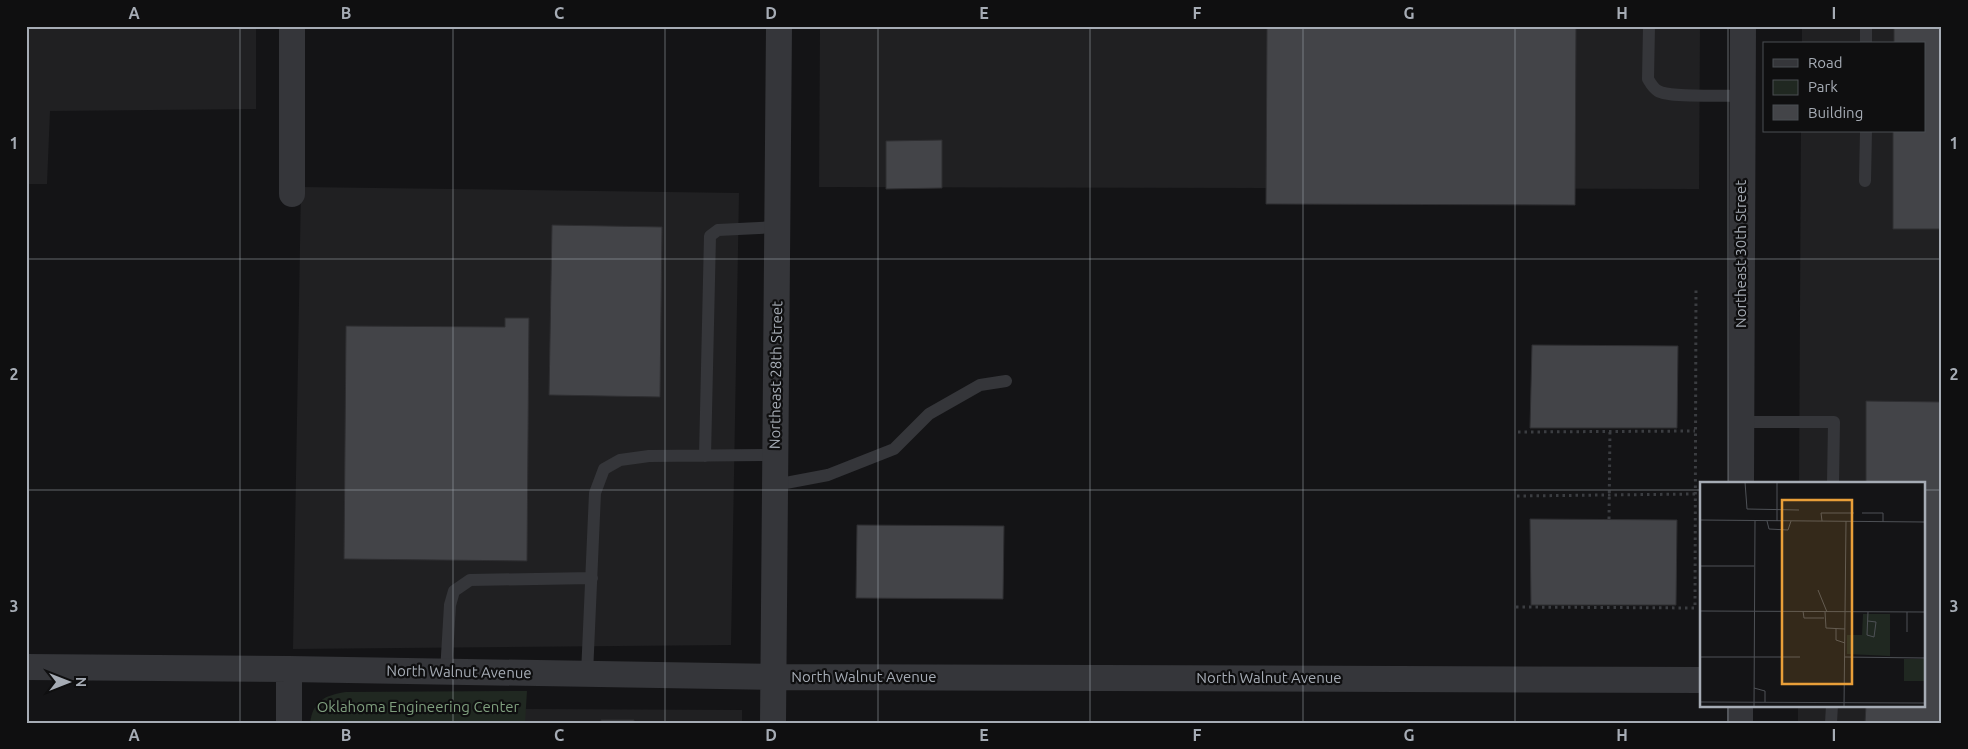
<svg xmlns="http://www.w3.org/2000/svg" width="1968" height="749" font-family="Ubuntu,sans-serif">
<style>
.built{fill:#202022}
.green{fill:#202821}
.building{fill:#434448;stroke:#2e2e31}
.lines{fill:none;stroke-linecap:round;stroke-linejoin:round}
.path{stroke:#3b3d41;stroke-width:3;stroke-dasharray:2.5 4;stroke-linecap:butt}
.lane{stroke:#35363a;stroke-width:12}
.street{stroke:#35363a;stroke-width:26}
.grid{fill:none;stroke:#a6acb5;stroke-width:1;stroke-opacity:0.55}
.labels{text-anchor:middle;stroke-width:4.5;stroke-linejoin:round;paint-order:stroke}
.street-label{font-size:15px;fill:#a6acb5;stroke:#0f0f10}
.park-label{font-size:15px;fill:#7f9f7e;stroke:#0f0f10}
.inset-road{fill:none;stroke:#4e5156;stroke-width:1}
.view{fill:#e99f39;fill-opacity:0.15;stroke:#e99f39;stroke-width:2.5}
.inset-edge{fill:none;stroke:#a6acb5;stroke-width:2.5}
.neatline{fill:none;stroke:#a6acb5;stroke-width:2}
.grid-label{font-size:16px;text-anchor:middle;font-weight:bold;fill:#a6acb5}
</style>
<rect width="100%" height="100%" fill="#141416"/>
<path class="built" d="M26,26H256V109L50,111L47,184H26Z
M820,26H1700L1699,189L819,187Z
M1802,26H1942V723H1798V705H1924V483H1799L1801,131H1924V44H1802Z
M301,187L739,193L731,645L293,649Z
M524,709L742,710V723H525Z"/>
<path class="green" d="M527,691L525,723H310C313,700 326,695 346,692Z"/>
<path class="building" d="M1267,26H1576L1575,205L1266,204Z
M1894,26H1942V229H1893V131H1924V44H1894Z
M942,140V188L886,189V141Z
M552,225L662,227L660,397L549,395Z
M505,318H529L527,561L344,559L346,326L505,327Z
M1532,345L1678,346L1677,428H1530Z
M1866,401L1942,402V723H1865L1866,705H1924V483H1866Z
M1530,519L1677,520L1676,605H1531Z
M857,525L1004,526L1003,599L856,598Z
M601,720H634V723H601Z"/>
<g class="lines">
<path class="path" d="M1518,432L1695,431
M1517,496L1695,494
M1609,519L1610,428
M1516,607L1695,608L1696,287"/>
<path class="lane" d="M1649,26L1648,79C1651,84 1653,88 1658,91C1670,98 1725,95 1742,96
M1866,44V26
M1865,181L1866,131
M1741,422H1834L1833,483
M705,456L710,236L718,230L778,227
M775,485L828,475L894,449L929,414L980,385L1006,381
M446,672L450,605L454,591L470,580L592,578
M587,674L595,493L604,469L620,460L649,456L775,455
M1831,723L1832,705"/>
<path class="street" d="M292,194V26
M1741,483L1743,26
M26,667L289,669L773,677L1702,680
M289,723V669
M773,723L779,26
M1740,723V705"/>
</g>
<path class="grid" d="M240,26V723M453,26V723M665,26V723M878,26V723M1090,26V723M1303,26V723M1515,26V723M1728,26V483M26,259H1942M26,490H1702M1924,490H1942M1728,705V723"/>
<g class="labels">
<g class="street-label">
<text transform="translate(1741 254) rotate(-90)" y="5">Northeast 30th Street</text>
<text transform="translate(776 375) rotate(-89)" y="5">Northeast 28th Street</text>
<text transform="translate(459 672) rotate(1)" y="5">North Walnut Avenue</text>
<text x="864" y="682">North Walnut Avenue</text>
<text x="1269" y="683">North Walnut Avenue</text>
</g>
<g class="park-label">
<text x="418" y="712">Oklahoma Engineering Center</text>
</g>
</g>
<g transform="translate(1700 482)">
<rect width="225" height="225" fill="#141416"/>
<path d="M163,132H190V174L147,172V153H162ZM204,177H225V199H204Z" fill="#202821"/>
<path class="inset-road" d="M45,0L47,27L99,28M162,31H183V40M0,38L225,40M67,39L69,47L88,48L91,39M77,39V0M122,39L121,31H154M0,84H54M118,108L127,130M0,129L225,130M103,129L104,136H124M125,130L126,146L145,147M168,139L176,140L174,155L167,153L168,130M136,147V158L145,161M207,150V130M0,175H100M145,175L225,176M54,206L65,209V220M0,220L225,221M54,225L55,39M144,225L146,39"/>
<path class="view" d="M82,18H152V202H82Z"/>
<rect width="225" height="225" class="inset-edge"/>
</g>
<rect width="1968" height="749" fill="none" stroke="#0f0f10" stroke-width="55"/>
<rect x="1763" y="42" width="162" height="90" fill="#0f0f10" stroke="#4b4e52"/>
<rect x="1773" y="59" width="25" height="8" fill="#35363a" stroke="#4b4e52"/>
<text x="1808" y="68" font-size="15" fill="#a6acb5">Road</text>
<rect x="1773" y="80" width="25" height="15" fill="#202821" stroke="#4b4e52"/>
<text x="1808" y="92" font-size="15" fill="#a6acb5">Park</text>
<rect x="1773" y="105" width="25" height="15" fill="#434448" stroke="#4b4e52"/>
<text x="1808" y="118" font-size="15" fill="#a6acb5">Building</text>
<g transform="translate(68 682) rotate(90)" stroke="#0f0f10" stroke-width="4" paint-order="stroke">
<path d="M0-4L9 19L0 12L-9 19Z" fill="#a6acb5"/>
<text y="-8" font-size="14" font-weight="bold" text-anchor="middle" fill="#a6acb5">N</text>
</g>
<rect x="28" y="28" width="1912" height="694" class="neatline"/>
<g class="grid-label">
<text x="134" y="19">A</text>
<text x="346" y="19">B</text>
<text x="559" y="19">C</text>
<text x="771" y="19">D</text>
<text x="984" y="19">E</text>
<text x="1197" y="19">F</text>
<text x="1409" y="19">G</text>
<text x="1622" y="19">H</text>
<text x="1834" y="19">I</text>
<text x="14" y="149">1</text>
<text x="1954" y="149">1</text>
<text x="14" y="380">2</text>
<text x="1954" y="380">2</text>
<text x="14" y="612">3</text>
<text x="1954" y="612">3</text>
<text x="134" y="741">A</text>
<text x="346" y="741">B</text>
<text x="559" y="741">C</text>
<text x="771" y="741">D</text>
<text x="984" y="741">E</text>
<text x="1197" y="741">F</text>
<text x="1409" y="741">G</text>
<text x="1622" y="741">H</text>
<text x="1834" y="741">I</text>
</g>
</svg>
